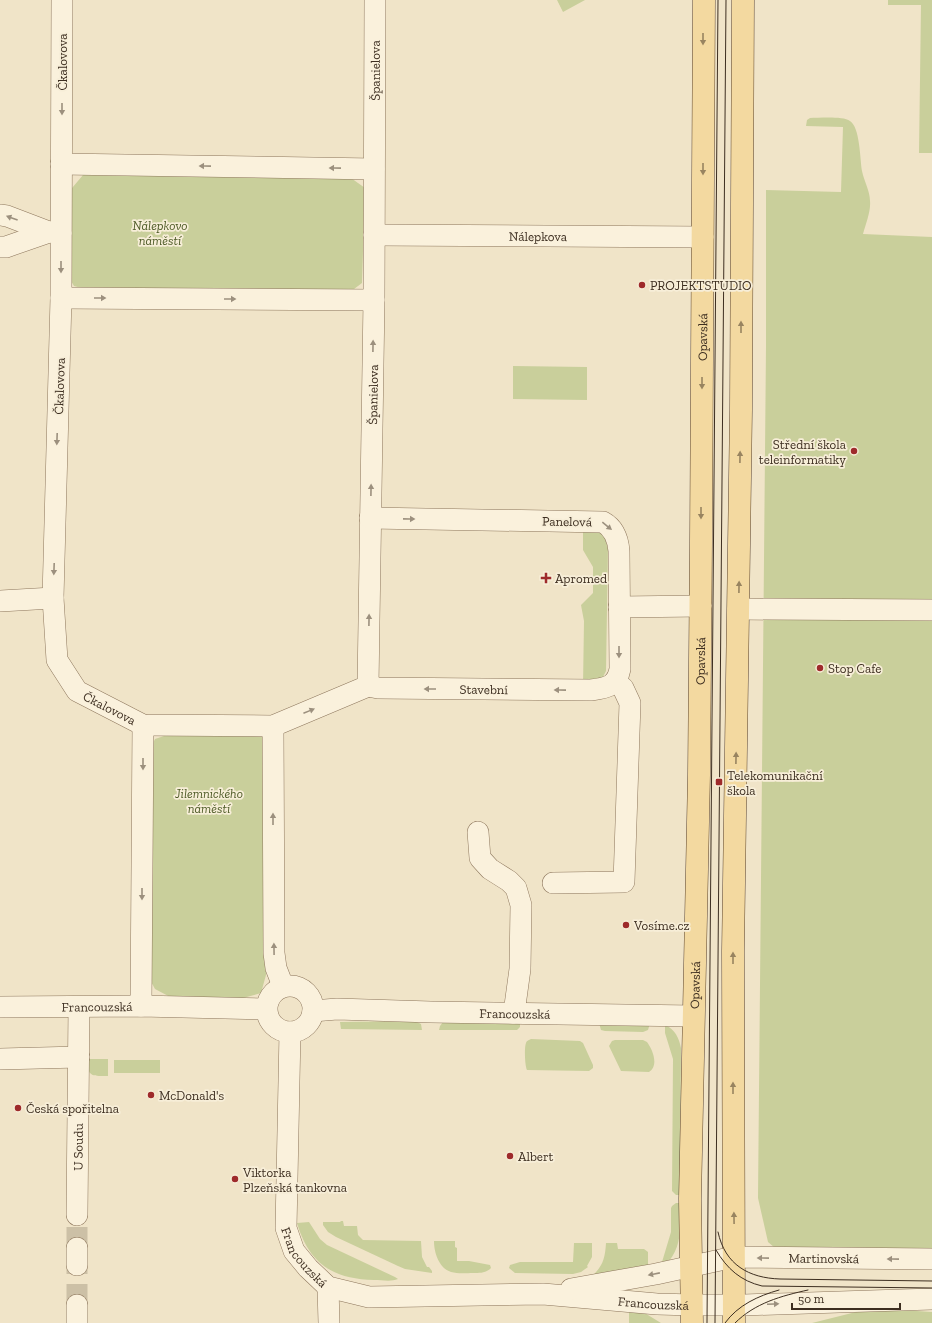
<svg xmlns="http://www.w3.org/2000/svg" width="932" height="1323" font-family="'Zilla Slab',serif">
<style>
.green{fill:#c9cf9b}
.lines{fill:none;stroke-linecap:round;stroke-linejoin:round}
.minor-tunnel{stroke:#ccc0a6;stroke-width:21;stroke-dasharray:21 10;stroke-linecap:butt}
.minor-casing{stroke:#8d765c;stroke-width:22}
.major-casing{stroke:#5b4430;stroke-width:23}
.minor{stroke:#faf1dc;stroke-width:21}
.major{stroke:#f3d9a0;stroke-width:22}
.tram{stroke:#3d2e20;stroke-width:1}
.oneway{fill:#988460}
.oneway2{fill:#9c907e}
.poi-dot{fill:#9e2a2b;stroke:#f7eed8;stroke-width:1.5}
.labels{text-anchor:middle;stroke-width:3.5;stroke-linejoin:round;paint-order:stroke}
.street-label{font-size:13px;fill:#3d2e20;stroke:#f7eed8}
.park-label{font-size:13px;font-style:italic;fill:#4d5a26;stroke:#f7eed8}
.poi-label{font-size:13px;fill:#3d2e20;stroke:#f7eed8;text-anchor:start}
</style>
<rect width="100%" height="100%" fill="#f0e4c8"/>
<path class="green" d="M557,0H585L563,12Z
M888,0H932V153H919L921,5H888Z
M810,118C820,118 843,116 850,121C860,127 860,159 862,171C864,181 870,191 870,201C871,211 866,223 863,234L932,237V1252L775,1248L768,1242L758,1198L766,346V190L841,192L843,127L806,126L807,120Z
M83,175L351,178L365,188L362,283L350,292L85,289L74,286L67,274V194Z
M513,366L587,367V400L513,399Z
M583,525L604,534L608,549L606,671L602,679L583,686L584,621L581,605L593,593V567L583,550Z
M176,732L263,735L269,750L266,975L261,993L243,998L174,999L155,989L148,976L151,747L155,739Z
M415,1021L421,1024L422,1030L341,1029L340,1022Z
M443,1022H520V1027L517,1030H439L440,1026Z
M599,1023H650L648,1030L643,1032L605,1031L601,1030Z
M665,1025C675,1029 679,1038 681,1048L680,1195H676L672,1191L673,1059L665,1033Z
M531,1039L580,1041L583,1043L593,1065V1068L589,1071L527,1070C525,1066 524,1048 526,1043C527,1040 528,1041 531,1039Z
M615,1040H643L647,1042C653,1050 659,1066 649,1072L621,1071L609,1046L612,1041Z
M87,1059H108V1076C91,1076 88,1077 87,1059Z
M114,1060H160V1073H114Z
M676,1203H680C680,1224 683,1244 669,1261L662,1262L671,1232V1208L672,1206Z
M341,1221H343L344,1226H357L358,1235L363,1240L421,1241L422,1257L427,1267H429L432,1271V1273L405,1269L398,1266L336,1237L328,1232L323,1225V1222H340Z
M309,1222L320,1239L327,1245L395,1277L398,1279C391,1282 382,1280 374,1280C332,1279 309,1263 297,1223Z
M434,1241H455V1247L457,1248V1261H469L490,1265L491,1268C486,1273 480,1273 473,1273C467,1273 458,1274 451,1272C439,1268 434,1253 434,1241Z
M574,1243H592V1257L587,1266L588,1267L581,1272L573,1274L515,1273L509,1268L510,1265L520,1262H573Z
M606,1243H617L618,1249H644L648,1252V1269L591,1277C603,1266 605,1259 606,1243Z
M629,1307L643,1312L661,1323H629Z
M872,1308L932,1312V1323H812Z"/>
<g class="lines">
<path class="minor-tunnel" d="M77,1248V1215
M77,1305V1265"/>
<g class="minor-casing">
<g id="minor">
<path id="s1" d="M62,0L61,298L53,598L57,660L77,691L143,725L273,726L368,686L374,300L375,0"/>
<path d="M61,164L374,169"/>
<path d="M0,215L7,216L49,232"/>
<path id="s2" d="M374,235L703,237"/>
<path d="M0,247H6L49,232L61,233"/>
<path d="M61,298L374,300"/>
<path d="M0,601L53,598"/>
<path d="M619,607L701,606"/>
<path d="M738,609L932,610"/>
<path id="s3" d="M368,686L378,688L591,690C607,688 617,686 620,669L619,551C618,539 614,528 603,522L370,518"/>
<path d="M273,726L274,953L276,968L283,986"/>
<path d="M478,832L480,858L490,869L509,881L516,888L521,905L520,969L514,1013"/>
<path d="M553,883L624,882L630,703L623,688L616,682"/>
<circle cx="290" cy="1009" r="23"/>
<path d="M141,1006L143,725"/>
<path id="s4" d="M0,1007L141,1006L266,1009"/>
<path id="s5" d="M313,1011L337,1009L431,1012L693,1016"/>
<path id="s6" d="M290,1032L286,1228L294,1251L308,1268L328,1287L369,1297L543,1294L657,1304L693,1305H744L932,1299"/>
<path d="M0,1059L79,1057"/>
<path id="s7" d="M77,1215L79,1007"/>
<path d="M77,1265V1248"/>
<path d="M328,1287L329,1323"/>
<path id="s8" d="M571,1289L656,1274L734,1257L932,1259"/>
<path d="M77,1323V1305"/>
</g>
</g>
<g class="major-casing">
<g id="major">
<path id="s9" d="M692,1323L690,1199L699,775L701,543L704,0"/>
<path d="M734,1323L733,951L741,410L743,0"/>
</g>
</g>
<use href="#minor" class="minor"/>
<use href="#major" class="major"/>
<path class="tram" d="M718,1232C725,1265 749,1278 780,1279L932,1281
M716,1250C727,1269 741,1281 762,1286L932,1288
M707,1323L718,0
M715,1323L726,0
M725,1323C738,1305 758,1296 779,1290
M735,1323C755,1303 781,1296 808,1290"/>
</g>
<defs><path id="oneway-solid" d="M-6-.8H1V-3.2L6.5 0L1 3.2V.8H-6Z"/></defs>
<g class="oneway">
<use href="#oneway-solid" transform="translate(703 39) rotate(90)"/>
<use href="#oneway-solid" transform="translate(703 169) rotate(90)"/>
<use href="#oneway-solid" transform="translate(741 327) rotate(-90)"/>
<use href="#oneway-solid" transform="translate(702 383) rotate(90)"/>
<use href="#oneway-solid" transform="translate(740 457) rotate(-89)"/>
<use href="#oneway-solid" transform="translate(701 513) rotate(90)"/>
<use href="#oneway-solid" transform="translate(739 587) rotate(-89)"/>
<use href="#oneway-solid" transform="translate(736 758) rotate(-89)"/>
<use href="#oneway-solid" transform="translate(733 958) rotate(-90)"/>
<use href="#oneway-solid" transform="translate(733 1088) rotate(-90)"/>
<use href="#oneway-solid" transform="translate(734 1218) rotate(-91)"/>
</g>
<g class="oneway2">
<use href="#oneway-solid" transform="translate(62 109) rotate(90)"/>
<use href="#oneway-solid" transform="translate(205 166) rotate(-179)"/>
<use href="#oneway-solid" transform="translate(335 168) rotate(-179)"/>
<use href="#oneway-solid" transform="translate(12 218) rotate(-160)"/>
<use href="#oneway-solid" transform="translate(61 267) rotate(90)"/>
<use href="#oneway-solid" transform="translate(100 298)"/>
<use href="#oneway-solid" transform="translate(230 299)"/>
<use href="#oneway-solid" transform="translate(373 346) rotate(-89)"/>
<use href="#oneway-solid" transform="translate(57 439) rotate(92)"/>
<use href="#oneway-solid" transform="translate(371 490) rotate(-89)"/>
<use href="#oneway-solid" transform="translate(409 519) rotate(1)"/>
<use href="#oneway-solid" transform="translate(607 526) rotate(39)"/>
<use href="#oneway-solid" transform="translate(54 569) rotate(92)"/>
<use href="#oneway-solid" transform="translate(369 620) rotate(-89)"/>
<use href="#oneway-solid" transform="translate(619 652) rotate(90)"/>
<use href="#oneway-solid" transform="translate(430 689) rotate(-180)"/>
<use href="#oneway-solid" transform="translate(560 690) rotate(-179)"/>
<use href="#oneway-solid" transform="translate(309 711) rotate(-22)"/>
<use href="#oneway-solid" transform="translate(143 764) rotate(90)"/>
<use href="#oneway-solid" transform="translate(273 819) rotate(-90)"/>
<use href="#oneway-solid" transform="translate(142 894) rotate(90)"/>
<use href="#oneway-solid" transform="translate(274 949) rotate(-91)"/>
<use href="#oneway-solid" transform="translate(763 1258) rotate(-179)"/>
<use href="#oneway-solid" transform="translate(893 1259) rotate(-179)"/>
<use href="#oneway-solid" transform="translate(654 1274) rotate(169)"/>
<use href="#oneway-solid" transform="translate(773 1304) rotate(-2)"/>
</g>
<g class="poi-dot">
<circle cx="642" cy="285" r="4"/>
<circle cx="854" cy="451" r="4"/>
<path d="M544 572h4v4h4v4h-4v4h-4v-4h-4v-4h4z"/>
<circle cx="820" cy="668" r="4"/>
<rect x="715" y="778" width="8" height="8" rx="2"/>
<circle cx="626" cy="925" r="4"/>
<circle cx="151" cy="1095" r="4"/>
<circle cx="18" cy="1108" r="4"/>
<circle cx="510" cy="1156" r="4"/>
<circle cx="235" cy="1179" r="4"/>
</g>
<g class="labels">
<g class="street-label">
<text transform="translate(62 62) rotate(-90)" y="5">Čkalovova</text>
<text dy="5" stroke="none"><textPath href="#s1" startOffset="1620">Španielova</textPath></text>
<text dy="5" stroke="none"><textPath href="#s2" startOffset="164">Nálepkova</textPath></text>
<text dy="5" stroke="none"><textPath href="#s9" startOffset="986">Opavská</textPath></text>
<text transform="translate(59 386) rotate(-88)" y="5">Čkalovova</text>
<text dy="5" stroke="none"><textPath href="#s1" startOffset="1296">Španielova</textPath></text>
<text transform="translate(567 521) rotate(1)" y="5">Panelová</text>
<text dy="5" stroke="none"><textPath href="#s9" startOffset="662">Opavská</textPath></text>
<text dy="5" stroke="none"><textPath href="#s3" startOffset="116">Stavební</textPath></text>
<text dy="5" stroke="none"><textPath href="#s1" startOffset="734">Čkalovova</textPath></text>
<text dy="5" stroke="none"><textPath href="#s9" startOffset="338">Opavská</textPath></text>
<text dy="5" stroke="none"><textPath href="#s4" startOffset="97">Francouzská</textPath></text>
<text dy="5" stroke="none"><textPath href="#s5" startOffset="202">Francouzská</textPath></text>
<text dy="5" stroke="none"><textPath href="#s7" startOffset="68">U Soudu</textPath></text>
<text dy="5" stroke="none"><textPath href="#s6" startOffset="231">Francouzská</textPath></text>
<text dy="5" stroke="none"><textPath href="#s8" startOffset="256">Martinovská</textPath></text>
<text dy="5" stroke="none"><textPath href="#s6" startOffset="597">Francouzská</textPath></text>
</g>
<g class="park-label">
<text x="160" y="230">Nálepkovo<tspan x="160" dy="15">náměstí</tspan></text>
<text x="209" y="798">Jilemnického<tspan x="209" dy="15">náměstí</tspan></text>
</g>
<g class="poi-label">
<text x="650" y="290">PROJEKTSTUDIO</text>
<text x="846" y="449" text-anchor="end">Střední škola<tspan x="846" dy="15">teleinformatiky</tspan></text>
<text x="555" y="583">Apromed</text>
<text x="828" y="673">Stop Cafe</text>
<text x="727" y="780">Telekomunikační<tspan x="727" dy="15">škola</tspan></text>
<text x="634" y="930">Vosíme.cz</text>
<text x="159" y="1100">McDonald's</text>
<text x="26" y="1113">Česká spořitelna</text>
<text x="518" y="1161">Albert</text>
<text x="243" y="1177">Viktorka<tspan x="243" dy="15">Plzeňská tankovna</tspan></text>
</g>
</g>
<path d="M792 1303v6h108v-6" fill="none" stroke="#3d2e20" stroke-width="2"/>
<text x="798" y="1303" font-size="12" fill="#3d2e20" stroke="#f7eed8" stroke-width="3" paint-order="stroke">50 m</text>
</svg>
